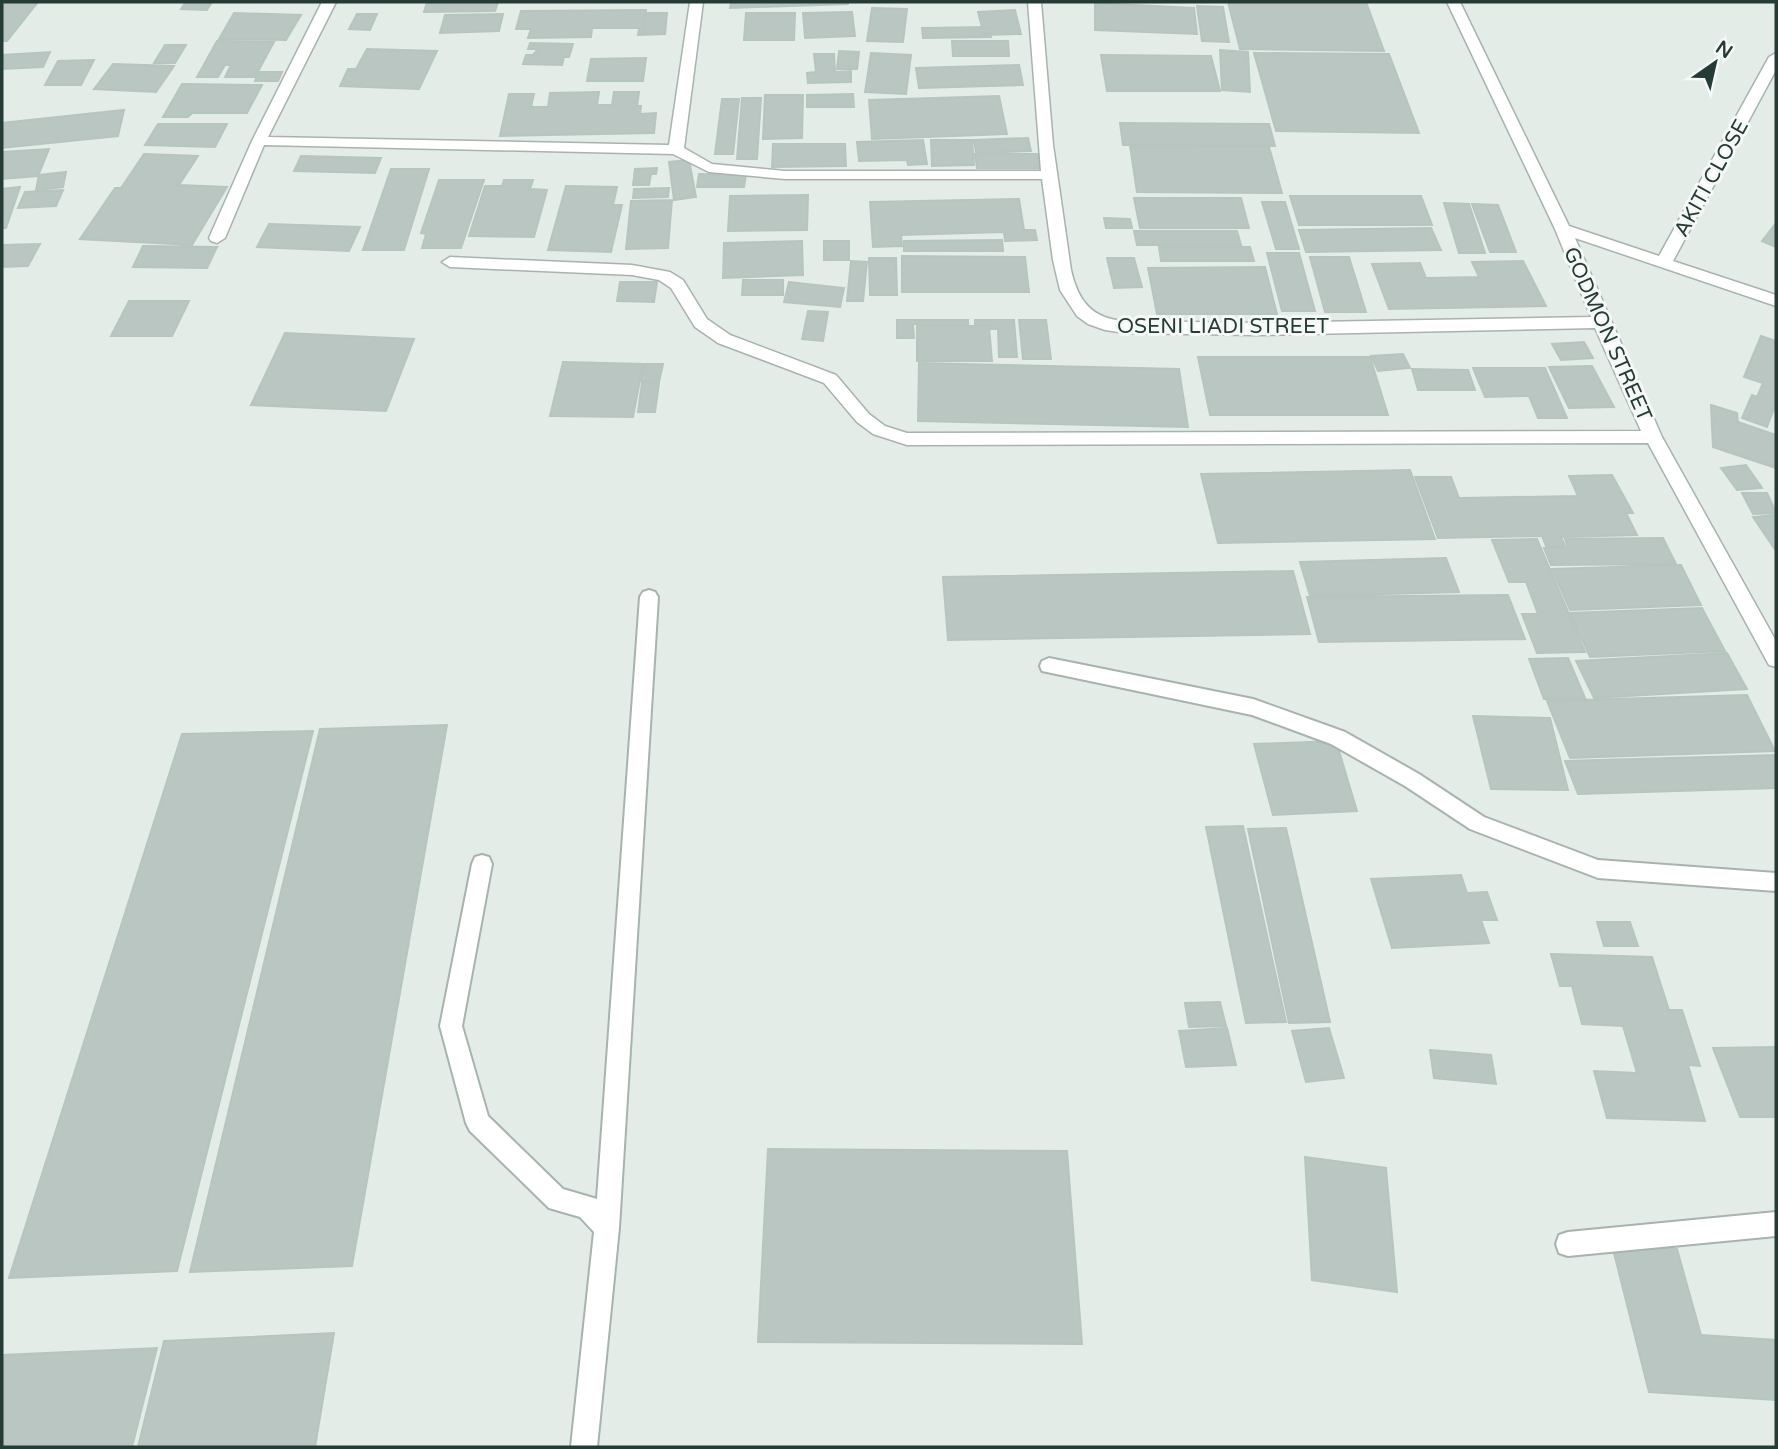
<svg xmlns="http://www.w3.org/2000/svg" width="1778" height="1449" font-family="'Varela Round',sans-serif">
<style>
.building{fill:#b9c6c1;stroke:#b7c5bf;stroke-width:2}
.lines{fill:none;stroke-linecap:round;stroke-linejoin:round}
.service-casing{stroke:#a7b3af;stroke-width:4}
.minor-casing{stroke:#a7b3af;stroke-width:3}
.service{fill:#fff;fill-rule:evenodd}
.minor{fill:#fff;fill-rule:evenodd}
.labels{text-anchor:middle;stroke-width:6;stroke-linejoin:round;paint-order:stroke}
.far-street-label{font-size:21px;fill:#253b36;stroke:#f4f8f6}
</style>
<rect width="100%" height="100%" fill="#e4ece8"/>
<path class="building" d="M6,2H38L7,41H2V8Z
M186,2H212L207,10L181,9Z
M427,2H498L495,11L424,12Z
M731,2H848V4L730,8Z
M1228,2H1366L1384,51L1240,49Z
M1095,3L1194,8L1197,34L1095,30Z
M1197,6L1223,7L1229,42L1202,41Z
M872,8L907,9L903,42L867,41Z
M646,10L643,28H592L591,37L528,38L531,29H516L521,11Z
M1015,10L1021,34L984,35L978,12Z
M852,12L855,36L805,38L803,13Z
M234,13L301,15L286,40L219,39Z
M646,13H667L665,34L638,35L639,29L644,28Z
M746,13H795L794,40H744Z
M357,14H377L370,30L349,29Z
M503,14L499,31L440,33L445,15Z
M989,27L991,37L923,38L922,28Z
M217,41L274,42L255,77H225L231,65H225L218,77H197Z
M952,41H1008L1009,56H953Z
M530,43L573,44L569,57H564L562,65L523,64L526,55H533L538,49H528Z
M165,45H186L175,63H154Z
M367,49L437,51L419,89L340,86L348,69H356Z
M1220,50L1248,52L1250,92L1222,90Z
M839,51L859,52L857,69H837Z
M50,52L43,67L2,69V55Z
M871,53L911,55L906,94L865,92Z
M1254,53L1389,54L1419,133L1276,131Z
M814,54H834L835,72L851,71V82L808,83L807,73L816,72Z
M1101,55L1211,56L1220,91H1107Z
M646,58L643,81H587L591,59Z
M94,60L81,85H45L58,61Z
M113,64L174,66L156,92L94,89Z
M1019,65L1023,85L919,88L916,68Z
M259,72H282L278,81H255Z
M182,84L262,85L247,113H192L188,117H163Z
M599,92L597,105H612L614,92H639L637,106H641L640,114L656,113L654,133L500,136L509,94H534L531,107H548L550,93Z
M853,94L854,107H807V95Z
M765,95H803L802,138L763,139Z
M999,96L1007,134L872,139L869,100Z
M742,98H761L757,159H737Z
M722,99H739L733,154H715Z
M124,110L118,136L2,148V123Z
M1120,123L1269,124L1275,146L1123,145Z
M158,124H227L215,147L145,145Z
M1028,138L1031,151L976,153L974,140Z
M923,140L927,164L908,165L907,160L859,161L857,142Z
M931,140H972L974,165L932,166Z
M773,144H845L846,166L772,167Z
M1130,146L1269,147L1282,193L1137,192Z
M49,149L38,176L2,179V152Z
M144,154L198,156L179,185L227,187L192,245L80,239L115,188H121Z
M975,154H1038L1040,168H977Z
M301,156L381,158L375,173L294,171Z
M689,160L696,197L674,200L669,162Z
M657,168L656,174H651L649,185H633L635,169Z
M391,169H429L404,250H363Z
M66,172L63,187L36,190L39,175Z
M699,174L746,175L744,187H697Z
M439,180H484L461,248H422L426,234L421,233Z
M504,180H533L530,189L547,190L534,237L469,236L485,186H502Z
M566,186L617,187L613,205H622L611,252L548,250Z
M20,187L6,228H2V189Z
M669,188L668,197L633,198L634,189Z
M63,190L56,206L18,208L25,192Z
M808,195L807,230L728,231L730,196Z
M1290,196H1421L1432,225H1299Z
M1134,198H1241L1249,228H1140Z
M1019,199L1024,230H1035L1037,240L1005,241L1004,232L901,235L902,246L873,247L870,202Z
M672,200L668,248L626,249L631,201Z
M1262,202H1285L1299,249H1276Z
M1444,203L1469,204L1485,253H1459Z
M1472,204L1498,205L1516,252H1490Z
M1104,218L1130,219L1132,228H1106Z
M1776,223V247L1762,241Z
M269,224L360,227L349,251L257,247Z
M1431,228L1441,250L1306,252L1299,230Z
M1134,231H1237L1241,245H1137Z
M1002,240L1003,251H904V241Z
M802,241L803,275L723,278L724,243Z
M824,241H849V260H824Z
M40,244L28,266L2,267V245Z
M143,246L217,247L207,268L133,267Z
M1159,247H1250L1254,261H1161Z
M1267,253H1299L1315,311H1282Z
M902,256L1025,257L1029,292H902Z
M1310,257H1349L1366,312H1325Z
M869,258H896L897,295H870Z
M1107,258H1134L1142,287L1114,288Z
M851,261L867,262L863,301H847Z
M1523,261L1546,306L1389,309L1372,264L1420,263L1426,278L1479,277L1472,262Z
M1265,267L1277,314H1157L1148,268Z
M743,280H783V295H742Z
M620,282H657L654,302L617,301Z
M789,282L844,288L840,307L784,302Z
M129,301H189L172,336H111Z
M808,311L828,312L823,341L802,339Z
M897,320H968V324H913L914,338H897Z
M975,320H1014L1017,357H999L998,329H990V324H975Z
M1019,320H1046L1051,359H1023Z
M917,326H989L992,361H917Z
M285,333L414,339L386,411L251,405Z
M1761,336L1776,341V403L1767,427L1742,418L1752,395L1757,397L1763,383L1744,377Z
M1584,342L1593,358L1561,360L1552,344Z
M1403,354L1410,368L1378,371L1371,356Z
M1198,357H1370L1388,415H1210Z
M563,362L643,364L633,417L550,416Z
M919,363L1179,369L1188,427L918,421Z
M645,364H663L659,382L641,381Z
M1592,366L1614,407L1569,408L1549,367Z
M1473,368H1545L1567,418H1538L1529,396L1485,397Z
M1412,369L1468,370L1475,390H1418Z
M642,383H659L655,412H638Z
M1711,405L1737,413L1738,422L1776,435V468L1713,447Z
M1746,465L1762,488L1737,490L1721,468Z
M1410,470L1435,539L1218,543L1201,474Z
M1612,475L1633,513H1626L1637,535L1561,537L1565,546H1546L1542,536L1438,538L1415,477H1451L1459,498L1578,496L1569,476Z
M1742,493H1767L1776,513L1753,514Z
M1775,515L1776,516V551L1753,517Z
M1663,538L1676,564L1551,565L1544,548H1568L1565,539Z
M1537,539L1585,652L1537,653L1522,614H1538L1526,582H1509L1492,540Z
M1446,558L1459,592L1310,596L1300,562Z
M1681,565L1701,605L1570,610L1552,569Z
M1293,571L1310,634L948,640L943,577Z
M1508,595L1525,639L1319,642L1307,597Z
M1702,608L1725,651L1590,657L1570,613Z
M1727,653L1747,689L1594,698L1576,661Z
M1568,658L1585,698L1544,699L1529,659Z
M1747,695L1775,751L1570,758L1547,701Z
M1473,716L1550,718L1568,790L1491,789Z
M447,725L352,1266L190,1272L320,729Z
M313,731L177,1271L9,1278L182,734Z
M1336,741L1357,811L1273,815L1254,744Z
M1776,755V788L1578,794L1565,761Z
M1243,826L1286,1022L1246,1023L1206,827Z
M1286,828L1330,1022L1289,1023L1248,829Z
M1461,875L1467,893L1487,892L1497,920H1481L1489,943L1392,948L1371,879Z
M1597,922H1630L1638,946H1604Z
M1551,954L1652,957L1669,1010H1682L1700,1066L1688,1065L1705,1121L1607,1118L1594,1071L1637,1073L1623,1026L1582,1024L1572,986H1560Z
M1220,1002L1226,1026L1189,1027L1185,1003Z
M1227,1028L1236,1065L1186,1067L1179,1031Z
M1329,1028L1344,1078L1306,1082L1292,1031Z
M1776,1047V1117H1740L1713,1048Z
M1430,1050L1491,1055L1496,1084L1434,1078Z
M768,1149L1067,1151L1082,1344L758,1342Z
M1305,1157L1386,1168L1397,1292L1312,1280Z
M1612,1245L1677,1249L1701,1335L1776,1340V1400L1649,1392Z
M334,1333L315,1447H138L164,1341Z
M157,1348L132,1447H2V1355Z"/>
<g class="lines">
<g class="service-casing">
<path id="service" d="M649,590L655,592L658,597L619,1228L597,1447H571L594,1232L580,1217L549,1208L470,1131L466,1123L440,1026L472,864L475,857L482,855L489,857L492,864L462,1026L488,1116L563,1189L597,1199L640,597L643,592Z
M1049,658L1253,699L1345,732L1419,774L1484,817L1598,860L1776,873V891L1598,878L1470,829L1405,786L1331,744L1252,715L1042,671L1040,666L1042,661Z
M1776,1212V1236L1568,1256L1559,1253L1556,1244L1559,1235L1568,1232Z"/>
</g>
<g class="minor-casing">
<path id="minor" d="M322,2H336L268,137L669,145L690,2H703L684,148L712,164L785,171H1041L1028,2H1041L1053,145L1071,270C1078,301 1092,319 1125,321L1255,323L1591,317L1555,229L1447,2H1460L1569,226L1659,256L1769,57L1776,53V70L1673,261L1776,295V306L1575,238L1662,437L1776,641V667L1769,665L1648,443L907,445L873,434L857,422L824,383L718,343L695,327L671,288L659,280L632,275L450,267L442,262L450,257L632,265L670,272L683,280L707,319L730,335L836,375L869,414L885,426L907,433L1641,431L1595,328L1255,335L1125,333L1105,330L1088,324L1077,316L1060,290L1053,260L1042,179H785L709,172L673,154L264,145L225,238L217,243L211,241L209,238L252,141Z"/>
</g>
<use href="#service" class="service"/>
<use href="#minor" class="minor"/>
</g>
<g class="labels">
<g class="far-street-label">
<text transform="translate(1711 178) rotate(-61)" y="7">AKITI CLOSE</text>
<text x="1223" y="333">OSENI LIADI STREET</text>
<text transform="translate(1608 334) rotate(66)" y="7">GODMON STREET</text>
</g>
</g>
<rect width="1778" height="1449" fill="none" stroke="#253b36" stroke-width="7"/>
<g transform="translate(1715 63) rotate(34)" stroke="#f4f8f6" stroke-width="5" paint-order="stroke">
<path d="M0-5L12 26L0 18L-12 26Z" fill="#253b36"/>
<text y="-10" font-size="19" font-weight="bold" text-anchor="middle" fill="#253b36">N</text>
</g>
</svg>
